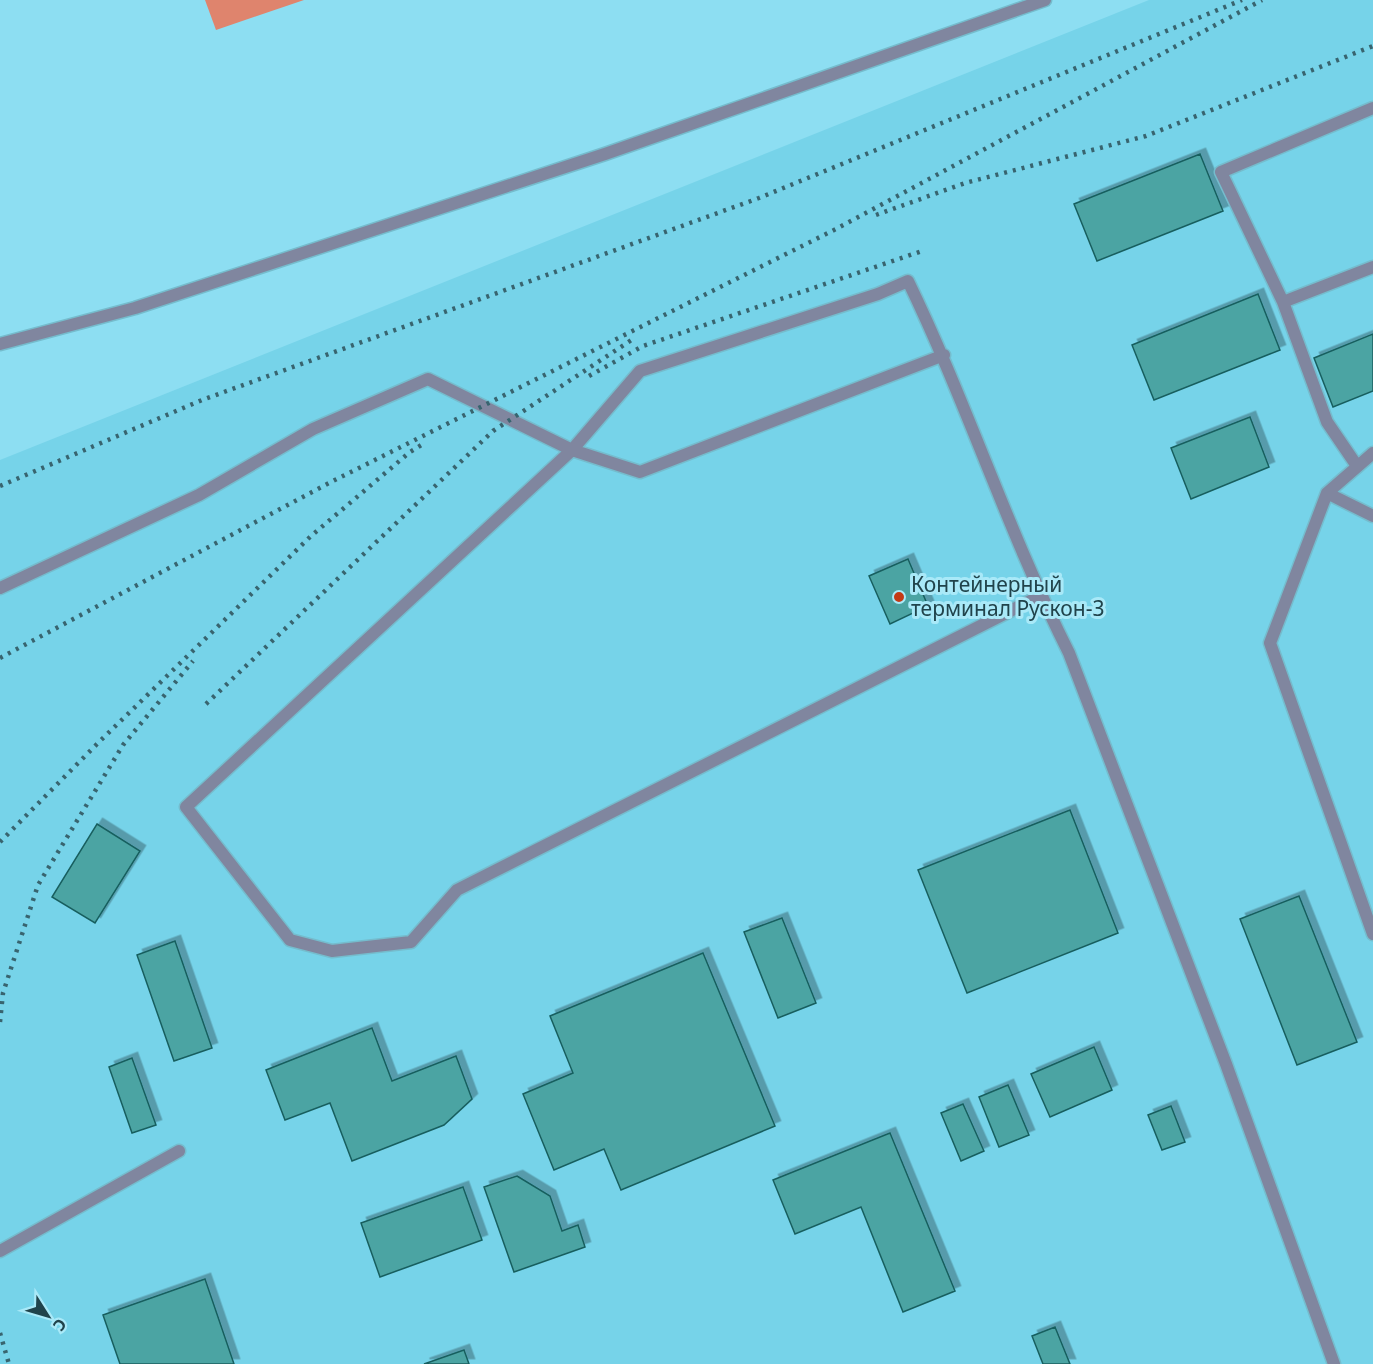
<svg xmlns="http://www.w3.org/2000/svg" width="1373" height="1364" font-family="'Noto Sans',sans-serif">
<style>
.built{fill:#76d3e9}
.forest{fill:#df846d}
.building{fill:#4ca4a3;stroke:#195f5f;stroke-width:1.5;filter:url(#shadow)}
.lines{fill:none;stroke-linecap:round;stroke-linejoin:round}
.service-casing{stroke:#75bccd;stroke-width:15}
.minor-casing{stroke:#75bccd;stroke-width:15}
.service{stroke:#80869f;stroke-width:12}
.minor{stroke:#80869f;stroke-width:12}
.rail{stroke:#38646f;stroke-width:4.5;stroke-dasharray:3 6;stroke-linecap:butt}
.poi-dot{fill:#c33a15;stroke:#a9e9f8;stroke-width:2}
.labels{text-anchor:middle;stroke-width:6;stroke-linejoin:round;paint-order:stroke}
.poi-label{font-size:21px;fill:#20434b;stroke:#a9e9f8;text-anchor:start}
</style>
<defs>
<filter id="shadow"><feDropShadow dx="5.5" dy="-5.5" stdDeviation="0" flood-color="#0004"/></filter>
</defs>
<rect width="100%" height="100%" fill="#8ddef2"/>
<path class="built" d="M1149,0H1373V1364H0V460Z"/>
<path class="forest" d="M205,0H304L216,30Z"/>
<path class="building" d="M1200,154L1223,211L1097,261L1074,204Z
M1258,294L1280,350L1154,400L1132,345Z
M1373,334V391L1333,407L1314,358Z
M1250,417L1269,467L1191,499L1171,448Z
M908,559L928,606L890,624L869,576Z
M1070,810L1118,933L967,993L918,870Z
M97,824L140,851L95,923L52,897Z
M1299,896L1357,1042L1297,1065L1240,919Z
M782,918L816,1003L778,1018L744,932Z
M175,941L212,1048L174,1061L137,955Z
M703,953L775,1126L621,1190L604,1149L554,1170L523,1094L573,1073L550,1016Z
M372,1028L392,1081L456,1056L472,1099L444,1125L352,1161L330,1103L285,1120L266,1070Z
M1094,1047L1112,1090L1050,1117L1031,1074Z
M132,1058L156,1125L132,1133L109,1067Z
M1008,1085L1029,1135L999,1147L979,1097Z
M963,1104L984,1151L961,1161L941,1113Z
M1171,1106L1185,1142L1162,1150L1148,1115Z
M890,1133L955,1291L903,1312L861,1207L795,1234L773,1180Z
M517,1176L550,1196L562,1231L578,1225L585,1247L514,1272L484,1187Z
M463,1187L482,1240L380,1277L361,1223Z
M205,1279L234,1364H120L103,1315Z
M1055,1327L1070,1364H1043L1032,1336Z
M464,1350L469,1364H424Z"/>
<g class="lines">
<g class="service-casing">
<path id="service" d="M1283,302L1373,267
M1373,453L1327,493L1270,643L1373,934
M1357,466L1327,422L1283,302L1221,172L1373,108
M1327,493L1373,516
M0,588L199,495L313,429L428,379L572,450L640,472L944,355
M1040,596L457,890L411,942L332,951L290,940L186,807L572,450L640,371L878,294L908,281C967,403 1008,532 1069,653L1226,1064L1334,1364
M0,1251L179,1151"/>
</g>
<g class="minor-casing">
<path id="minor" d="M0,344L135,308L605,154L1045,0"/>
</g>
<use href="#service" class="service"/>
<use href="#minor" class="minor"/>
<path class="rail" d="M876,215L965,183L1146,136L1373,46
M589,376L643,346L925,250
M0,486L202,400L759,198L1242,0
M0,658L329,483L836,229L1262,0
M206,704L493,431L633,339
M0,842L98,743L311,536L410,452L423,444
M0,1022L3,993L38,885L123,745L193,661
M0,1333L9,1364"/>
</g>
<circle class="poi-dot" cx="899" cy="597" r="6"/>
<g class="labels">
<g class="poi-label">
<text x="911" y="592">Контейнерный<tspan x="911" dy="24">терминал Рускон-3</tspan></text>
</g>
</g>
<g transform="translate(48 1316) rotate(127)" stroke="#a9e9f8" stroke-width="4.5" paint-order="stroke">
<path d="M0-4.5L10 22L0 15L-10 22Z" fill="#20434b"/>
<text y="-9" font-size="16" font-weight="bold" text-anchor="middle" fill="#20434b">С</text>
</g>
</svg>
